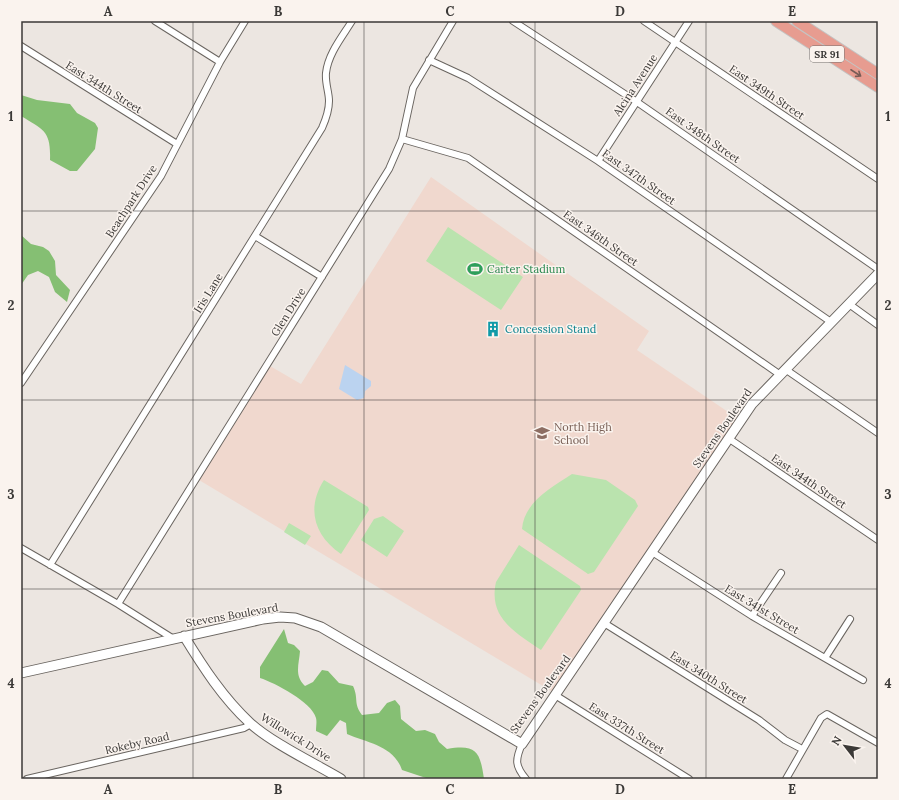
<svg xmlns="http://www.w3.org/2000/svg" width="899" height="800" font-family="Lora,serif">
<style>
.education{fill:#f0d8ce}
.green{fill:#bae3ae}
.forest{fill:#85bf73}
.water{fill:#bbd3f0}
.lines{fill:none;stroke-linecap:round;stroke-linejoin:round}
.street-casing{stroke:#6a6560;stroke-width:8}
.secondary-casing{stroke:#6a6560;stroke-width:11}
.primary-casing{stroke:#c4c4c3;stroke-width:12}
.street{stroke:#fff;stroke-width:6}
.secondary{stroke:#fff;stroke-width:9}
.primary{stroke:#e79c90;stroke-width:10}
.oneway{stroke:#775c56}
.grid{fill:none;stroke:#3b3937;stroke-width:1;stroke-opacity:0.55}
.labels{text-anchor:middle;stroke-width:3;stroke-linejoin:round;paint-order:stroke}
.shield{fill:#faf3ee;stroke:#74716e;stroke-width:1}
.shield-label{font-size:10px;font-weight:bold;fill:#3b3937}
.street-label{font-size:11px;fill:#3b3937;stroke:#faf3ee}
.leisure-label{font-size:11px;fill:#27864d;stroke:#faf3ee;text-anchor:start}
.culture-label{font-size:11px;fill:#0d838f;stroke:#faf3ee;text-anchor:start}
.education-label{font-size:11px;fill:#785e54;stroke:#faf3ee;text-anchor:start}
.neatline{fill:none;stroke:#3b3937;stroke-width:1.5}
.grid-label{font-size:13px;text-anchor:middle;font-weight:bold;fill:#3b3937}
</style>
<rect width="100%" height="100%" fill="#ece6e1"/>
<path class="education" d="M431,177L649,331L637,350L737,418L553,692L199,480L270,366L301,384Z"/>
<path class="green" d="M448,227L523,277L501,310L426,261Z
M572,474L606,480L635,500L638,506L594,572L588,574L522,529C524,502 552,487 572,474Z
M324,480L368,507L369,510L341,554C314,536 306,508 324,480Z
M383,516L404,531L387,557L361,540L374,519Z
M289,523L311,536L305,545L284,532Z
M519,545L580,586L581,590L541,650C515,632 488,618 496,582Z"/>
<path class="forest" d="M21,95L37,100L70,104L77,113L95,123L98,128L95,149L77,171H70L50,160C51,131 44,130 21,116Z
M21,235L31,244L43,247L49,251L55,261L56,275L70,290L67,302L55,292L49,277L38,271L28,275L21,285Z
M284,629L288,643L294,645L300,651C299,665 294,675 305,686L313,682L322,670L328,671L339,683L353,686C359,699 353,703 362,715L379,713L387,703L395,700L400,706L401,719L416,731L425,730L435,734L439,742L447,749C477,744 480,752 484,779H429L402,770C394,746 368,743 347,734L346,723L340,720L327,736L316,731C316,726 317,722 316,718C312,702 275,683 260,678V667Z"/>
<path class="water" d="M345,365L371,381V386L365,391L364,398L357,400L339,389Z"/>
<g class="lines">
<g class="street-casing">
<path id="street" d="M155,21L220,62
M513,21L637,102L878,269
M644,21L878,179
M21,46L177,144
M429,60L468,78L598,161L831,322
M402,139L468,158L779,374
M598,161L689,21
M255,236L322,277
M849,304L878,325
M785,369L878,433
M21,383L161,176L220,62L245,21
M728,438L878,540
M21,548L118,604L172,638
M652,552L752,616L863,680
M50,565L322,128C326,119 329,111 329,101C329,92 325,83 326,73C328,54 342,37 352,21
M118,604L389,169L402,139L413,88L453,21
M752,616L781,573
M604,623L759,720L785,740L802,749
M825,658L850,619
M555,695L689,779
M522,744C515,760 515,766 526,779
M27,779L244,728L251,724
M786,779L821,718L827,714L878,743"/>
</g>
<g class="secondary-casing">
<path id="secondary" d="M184,636C203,667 223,698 250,723C272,743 314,763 341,779
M21,673L263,619L280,617L295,618L321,627L522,744L752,404L878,274"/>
</g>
<g class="primary-casing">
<path id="primary" d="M776,21L878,87
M797,21L878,74"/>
</g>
<use href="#street" class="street"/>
<use href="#secondary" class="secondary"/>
<use href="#primary" class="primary"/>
</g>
<defs><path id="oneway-shaft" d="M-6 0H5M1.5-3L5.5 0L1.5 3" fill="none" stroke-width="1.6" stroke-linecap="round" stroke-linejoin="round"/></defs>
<use class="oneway" href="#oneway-shaft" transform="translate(856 73) rotate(33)"/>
<path class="grid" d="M193,21V779M364,21V779M535,21V779M706,21V779M21,211H878M21,400H878M21,589H878"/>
<defs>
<g id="stadium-bare" transform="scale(1.2)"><path d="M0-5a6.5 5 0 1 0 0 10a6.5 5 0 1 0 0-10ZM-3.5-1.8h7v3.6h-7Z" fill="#2e9e5b" stroke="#faf3ee" stroke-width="2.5" paint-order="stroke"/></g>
<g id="building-bare" transform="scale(1.2)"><path d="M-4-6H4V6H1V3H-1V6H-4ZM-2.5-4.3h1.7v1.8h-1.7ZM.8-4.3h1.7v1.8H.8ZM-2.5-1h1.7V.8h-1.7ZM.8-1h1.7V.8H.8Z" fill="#0f9aa8" stroke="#faf3ee" stroke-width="2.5" paint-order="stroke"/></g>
<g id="school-bare" transform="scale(1.2)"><path d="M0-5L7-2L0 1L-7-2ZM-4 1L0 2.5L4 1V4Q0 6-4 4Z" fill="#8d6e63" stroke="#faf3ee" stroke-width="2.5" paint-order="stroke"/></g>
</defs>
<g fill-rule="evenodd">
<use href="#stadium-bare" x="475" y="269"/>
<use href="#building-bare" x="493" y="329"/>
<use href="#school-bare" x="542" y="433"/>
</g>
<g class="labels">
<rect class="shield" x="810" y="46" width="34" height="16" rx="3"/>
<g class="shield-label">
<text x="827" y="58">SR 91</text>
</g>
<g class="street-label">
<text transform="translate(635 85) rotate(-57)" y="4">Alcina Avenue</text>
<text transform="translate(104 87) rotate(32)" y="4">East 344th Street</text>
<text transform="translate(767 92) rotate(34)" y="4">East 349th Street</text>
<text transform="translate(703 135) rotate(35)" y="4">East 348th Street</text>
<text transform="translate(639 177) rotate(35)" y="4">East 347th Street</text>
<text transform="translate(131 201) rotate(-57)" y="4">Beachpark Drive</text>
<text transform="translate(601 238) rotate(35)" y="4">East 346th Street</text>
<text transform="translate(208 293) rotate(-58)" y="4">Iris Lane</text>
<text transform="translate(288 312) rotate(-58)" y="4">Glen Drive</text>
<text transform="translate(722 428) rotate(-55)" y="4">Stevens Boulevard</text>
<text transform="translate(809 481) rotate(34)" y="4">East 344th Street</text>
<text transform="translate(762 609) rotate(31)" y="4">East 341st Street</text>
<text transform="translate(232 615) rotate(-10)" y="4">Stevens Boulevard</text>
<text transform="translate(709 677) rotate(32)" y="4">East 340th Street</text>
<text transform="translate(540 694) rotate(-54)" y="4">Stevens Boulevard</text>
<text transform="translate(627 728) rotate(32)" y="4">East 337th Street</text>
<text transform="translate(296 737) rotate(32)" y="4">Willowick Drive</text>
<text transform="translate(137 743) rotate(-13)" y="4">Rokeby Road</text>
</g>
<g class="leisure-label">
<text x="487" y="273">Carter Stadium</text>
</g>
<g class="culture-label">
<text x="505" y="333">Concession Stand</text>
</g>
<g class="education-label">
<text x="554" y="431">North High<tspan x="554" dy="13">School</tspan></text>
</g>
</g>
<rect width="899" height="800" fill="none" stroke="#faf3ee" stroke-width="44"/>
<g transform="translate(845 746) rotate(301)" stroke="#faf3ee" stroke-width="3" paint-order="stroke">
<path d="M0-3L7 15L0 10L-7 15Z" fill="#3b3937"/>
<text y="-6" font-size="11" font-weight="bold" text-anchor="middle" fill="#3b3937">N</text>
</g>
<rect x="22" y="22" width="855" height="756" class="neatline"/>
<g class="grid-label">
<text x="108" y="16">A</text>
<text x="278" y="16">B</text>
<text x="450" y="16">C</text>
<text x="620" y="16">D</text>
<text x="792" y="16">E</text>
<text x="11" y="121">1</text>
<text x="888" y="121">1</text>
<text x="11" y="310">2</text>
<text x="888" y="310">2</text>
<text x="11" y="499">3</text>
<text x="888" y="499">3</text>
<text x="11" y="688">4</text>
<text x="888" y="688">4</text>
<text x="108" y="794">A</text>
<text x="278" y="794">B</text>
<text x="450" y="794">C</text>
<text x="620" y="794">D</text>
<text x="792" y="794">E</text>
</g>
</svg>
